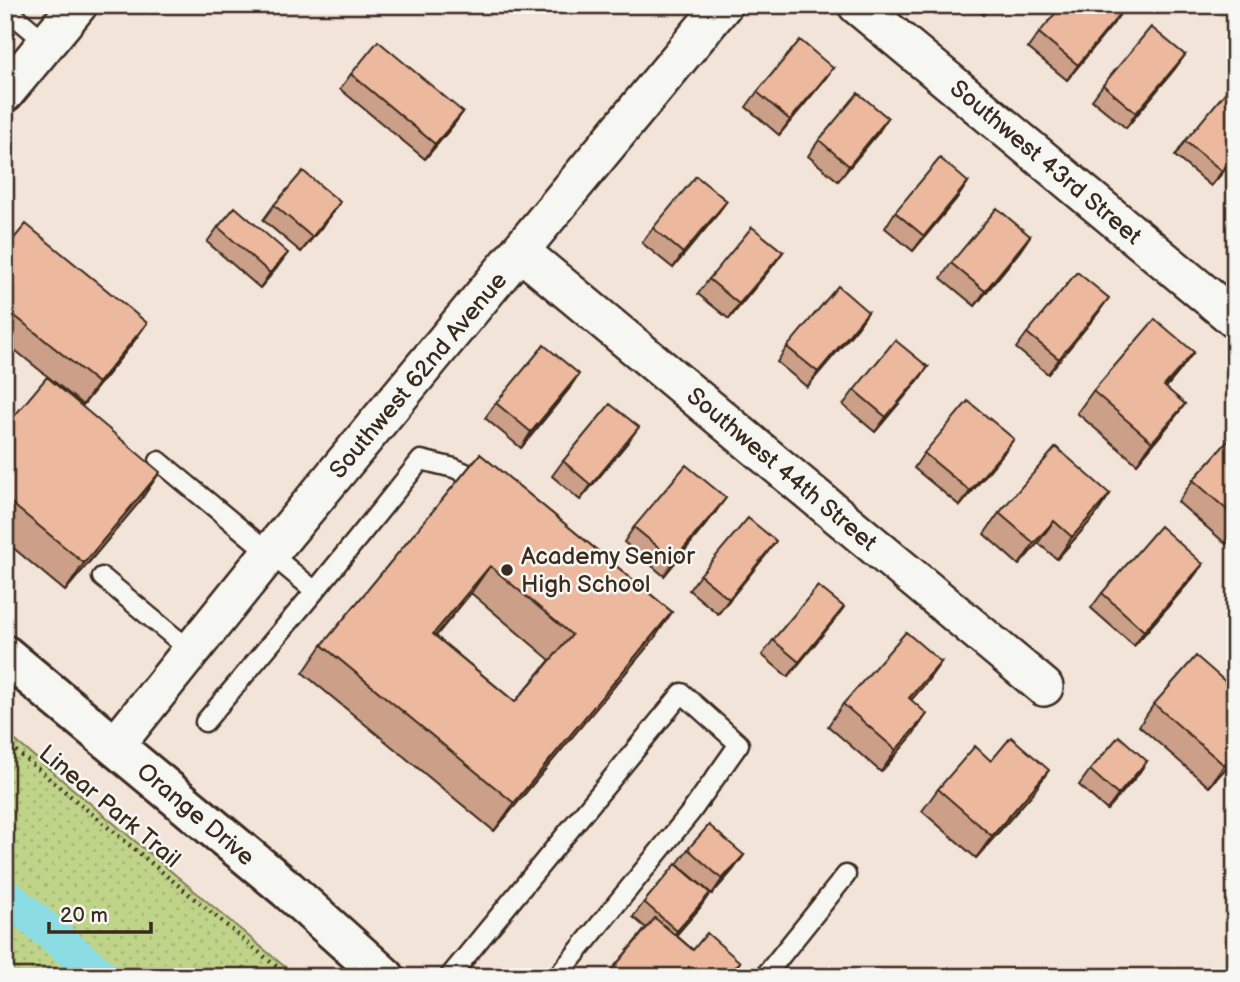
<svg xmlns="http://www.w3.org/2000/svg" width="1240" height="982" font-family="'Balsamiq Sans',sans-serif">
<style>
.grass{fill:url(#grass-dots);stroke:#7d7e54;stroke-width:2}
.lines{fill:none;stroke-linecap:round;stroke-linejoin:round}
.canal{stroke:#8bdde3;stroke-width:35}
.lane-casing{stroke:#3b2a1e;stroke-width:23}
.street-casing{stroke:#3b2a1e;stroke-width:42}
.secondary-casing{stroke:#3b2a1e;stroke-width:44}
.path{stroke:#3b2a1e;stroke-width:4.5;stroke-dasharray:2 5;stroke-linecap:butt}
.lane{stroke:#f6f6f2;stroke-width:18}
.street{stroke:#f6f6f2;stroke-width:37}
.secondary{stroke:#f6f6f2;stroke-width:38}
.wall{fill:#cb9f88;stroke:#3b2a1e;stroke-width:2;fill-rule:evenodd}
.shaded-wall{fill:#a5826f;stroke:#3b2a1e;stroke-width:2}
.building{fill:#ecb99e;stroke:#3b2a1e;stroke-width:2;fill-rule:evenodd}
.poi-dot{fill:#3b2a1e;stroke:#f6f6f2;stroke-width:2.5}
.labels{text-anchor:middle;stroke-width:5;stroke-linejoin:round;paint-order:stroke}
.street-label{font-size:24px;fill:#3b2a1e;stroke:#f6f6f2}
.poi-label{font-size:24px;fill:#3b2a1e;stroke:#f6f6f2;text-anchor:start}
</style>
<defs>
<pattern id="grass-dots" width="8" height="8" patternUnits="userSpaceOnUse" patternTransform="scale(1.75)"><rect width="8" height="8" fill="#bfd389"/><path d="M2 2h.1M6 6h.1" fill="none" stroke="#a5b576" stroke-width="1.8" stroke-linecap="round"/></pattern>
</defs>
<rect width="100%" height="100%" fill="#f3e4d9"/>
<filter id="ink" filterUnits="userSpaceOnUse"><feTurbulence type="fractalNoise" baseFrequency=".0143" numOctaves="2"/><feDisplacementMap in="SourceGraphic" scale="14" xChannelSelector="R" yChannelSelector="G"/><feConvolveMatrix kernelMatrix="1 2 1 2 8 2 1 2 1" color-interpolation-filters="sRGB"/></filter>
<g filter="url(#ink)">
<path class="grass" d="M5,732L297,977H5Z"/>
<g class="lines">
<path class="canal" d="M5,895L103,977"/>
<g class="lane-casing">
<path id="lane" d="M5,8L47,43
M159,461L315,591
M102,577L191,651
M205,722L315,591L421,460L454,468L472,476
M449,977L682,693L739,744L691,812L557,977
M764,977L846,875"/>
</g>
<g class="street-casing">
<path id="street" d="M857,5L1235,319
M5,93L78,5
M520,251L1044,687
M115,746L269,554L723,5"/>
</g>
<g class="secondary-casing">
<path id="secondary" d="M5,655L287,889L385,977"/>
</g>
<path class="path" d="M5,742L289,977"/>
<use href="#lane" class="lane"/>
<use href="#street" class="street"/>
<use href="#secondary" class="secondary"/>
</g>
<path class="wall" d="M972,5H992L984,15Z
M1113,24L1067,80L1028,48L1039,33Z
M1185,55L1174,70L1126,128L1092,100L1103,85Z
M833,68L822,83L779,135L746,107L757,92Z
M351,74L463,112L452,127L425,159L340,89Z
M878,133L838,181L808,156L819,140Z
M1185,141L1235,158L1211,186L1175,156Z
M968,182L958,197L913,251L885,228L895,212Z
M274,205L330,217L301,252L263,220Z
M716,216L673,268L642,243L653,228Z
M218,227L277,268L260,288L207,242Z
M1030,236L1020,251L975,306L941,278L951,263Z
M5,249L147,323L132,344L83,405L5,342Z
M783,252L772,267L729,319L698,294L709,279Z
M868,312L858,327L807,387L777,362L787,347Z
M1098,313L1048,374L1016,348L1027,333Z
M928,367L917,382L875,432L843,405L854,390Z
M1178,373L1166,388L1185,404L1169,425L1137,464L1077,413L1093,391Z
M569,389L521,448L485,418L496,403Z
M5,427L141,500L65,591L5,541Z
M1235,433V534L1226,544L1178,502L1193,480Z
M628,442L580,500L552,476L563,461Z
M924,453L1003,454L960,506L914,468Z
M480,454L672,612L653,640L494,831L303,673L322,645ZM471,593L550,660L515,702L436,636Z
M1110,494L1095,516L1057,559L1038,543L1019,565L984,534L999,513Z
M715,513L664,576L624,542L634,527Z
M765,556L718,614L689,590L700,575Z
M1203,564L1192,579L1134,646L1091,608L1102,593Z
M844,607L833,622L788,677L762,655L773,640Z
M941,662L926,683L911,700L912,736L881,772L828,726L843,704Z
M1235,690V758L1209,787L1139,726L1154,704Z
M991,761L1034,792L976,858L922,811L938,789Z
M1147,761L1137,776L1107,810L1079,785L1090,770Z
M688,849L744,855L733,870L712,894L677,864Z
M710,893L699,909L676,935L693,950L740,962L730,977H606L646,928L633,917L644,902Z"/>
<path class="shaded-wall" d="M1124,9L1113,24L1067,80L1078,65Z
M1185,55L1174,70L1126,128L1136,113Z
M833,68L822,83L779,135L790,120Z
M463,112L452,127L425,159L435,144Z
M888,118L878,133L838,181L849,166Z
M1235,155V158L1211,186L1222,171Z
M968,182L958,197L913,251L924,236Z
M727,201L716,216L673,268L683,253Z
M340,202L330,217L301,252L312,237Z
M1030,236L1020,251L975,306L985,291Z
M783,252L772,267L729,319L739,304Z
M288,253L277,268L260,288L270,273Z
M1109,298L1098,313L1048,374L1059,359Z
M868,312L858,327L807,387L818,372Z
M147,323L132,344L83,405L98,383Z
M1194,352L1178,373L1148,408L1164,386Z
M928,367L917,382L875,432L886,417Z
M579,374L569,389L521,448L531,432Z
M1185,404L1169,425L1137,464L1152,442Z
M639,427L628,442L580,500L591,485Z
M1014,439L1003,454L960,506L970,491Z
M160,472L141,500L65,591L84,563Z
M1110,494L1095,516L1057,559L1072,537Z
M726,498L715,513L664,576L674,560Z
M1054,521L1038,543L1019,565L1034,543Z
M776,541L765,556L718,614L729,599Z
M1203,564L1192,579L1134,646L1144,631Z
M490,566L471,593L414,662L433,634Z
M844,607L833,622L788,677L799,662Z
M672,612L653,640L494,831L514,803Z
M941,662L926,683L894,720L909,698Z
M927,714L912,736L881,772L896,750Z
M1235,753V758L1209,787L1224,765Z
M1147,761L1137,776L1107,810L1118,795Z
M1049,770L1034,792L976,858L992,836Z
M744,855L733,870L712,894L722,879Z
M710,893L699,909L667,946L677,931Z"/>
<path class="building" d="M1062,5H1119L1124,9L1078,65L1039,33Z
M1151,27L1185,55L1136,113L1103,85Z
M800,40L833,68L790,120L757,92Z
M378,41L463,112L435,144L351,74Z
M1229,88L1235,93V155L1222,171L1185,141Z
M858,93L888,118L849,166L819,140Z
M940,158L968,182L924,236L895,212Z
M303,171L340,202L312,237L274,205Z
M696,176L727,201L683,253L653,228Z
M235,207L288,253L270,273L218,227Z
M997,208L1030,236L985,291L951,263Z
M26,224L147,323L98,383L5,308V249Z
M752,227L783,252L739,304L709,279Z
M1077,272L1109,298L1059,359L1027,333Z
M838,286L868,312L818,372L787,347Z
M1155,319L1194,352L1164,386L1185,404L1152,442L1093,391Z
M895,340L928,367L886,417L854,390Z
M544,345L579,374L531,432L496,403Z
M47,377L160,472L84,563L5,498V427Z
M968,401L1014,439L970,491L924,453Z
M610,404L639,427L591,485L563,461Z
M1235,433V517L1193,480Z
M1056,447L1110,494L1072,537L1054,521L1034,543L999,513Z
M480,454L672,612L514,803L322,645ZM490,566L572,635L515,702L433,634Z
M686,465L726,498L674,560L634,527Z
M748,518L776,541L729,599L700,575Z
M1160,526L1203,564L1144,631L1102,593Z
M818,586L844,607L799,662L773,640Z
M906,632L941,662L909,698L927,714L896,750L843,704Z
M1196,656L1235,690V753L1224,765L1154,704Z
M1119,736L1147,761L1118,795L1090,770Z
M1011,737L1049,770L992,836L938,789L975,746L991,761Z
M709,825L744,855L722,879L688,849Z
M676,864L710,893L677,931L644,902Z
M655,918L693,950L707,933L740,962L727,977H701L689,967L681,977H606Z"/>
</g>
<circle class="poi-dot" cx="507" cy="570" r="7"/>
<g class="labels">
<g class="street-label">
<text transform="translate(1046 162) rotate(40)" y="8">Southwest 43rd Street</text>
<text transform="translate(418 375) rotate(-50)" y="8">Southwest 62nd Avenue</text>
<text transform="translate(782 469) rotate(40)" y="8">Southwest 44th Street</text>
<text transform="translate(110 806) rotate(40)" y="8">Linear Park Trail</text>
<text transform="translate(196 814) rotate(40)" y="8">Orange Drive</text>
</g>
<g class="poi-label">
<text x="521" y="564">Academy Senior<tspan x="521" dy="28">High School</tspan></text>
</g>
</g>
<rect width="1240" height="982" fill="none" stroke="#f6f6f2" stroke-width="28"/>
<rect x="14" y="14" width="1212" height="954" fill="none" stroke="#3b2a1e" stroke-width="2.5" filter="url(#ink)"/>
<path d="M49 922v10h102v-10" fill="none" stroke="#3b2a1e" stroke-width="3.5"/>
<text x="60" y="922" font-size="21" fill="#3b2a1e" stroke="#f6f6f2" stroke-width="5" paint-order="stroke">20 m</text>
</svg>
